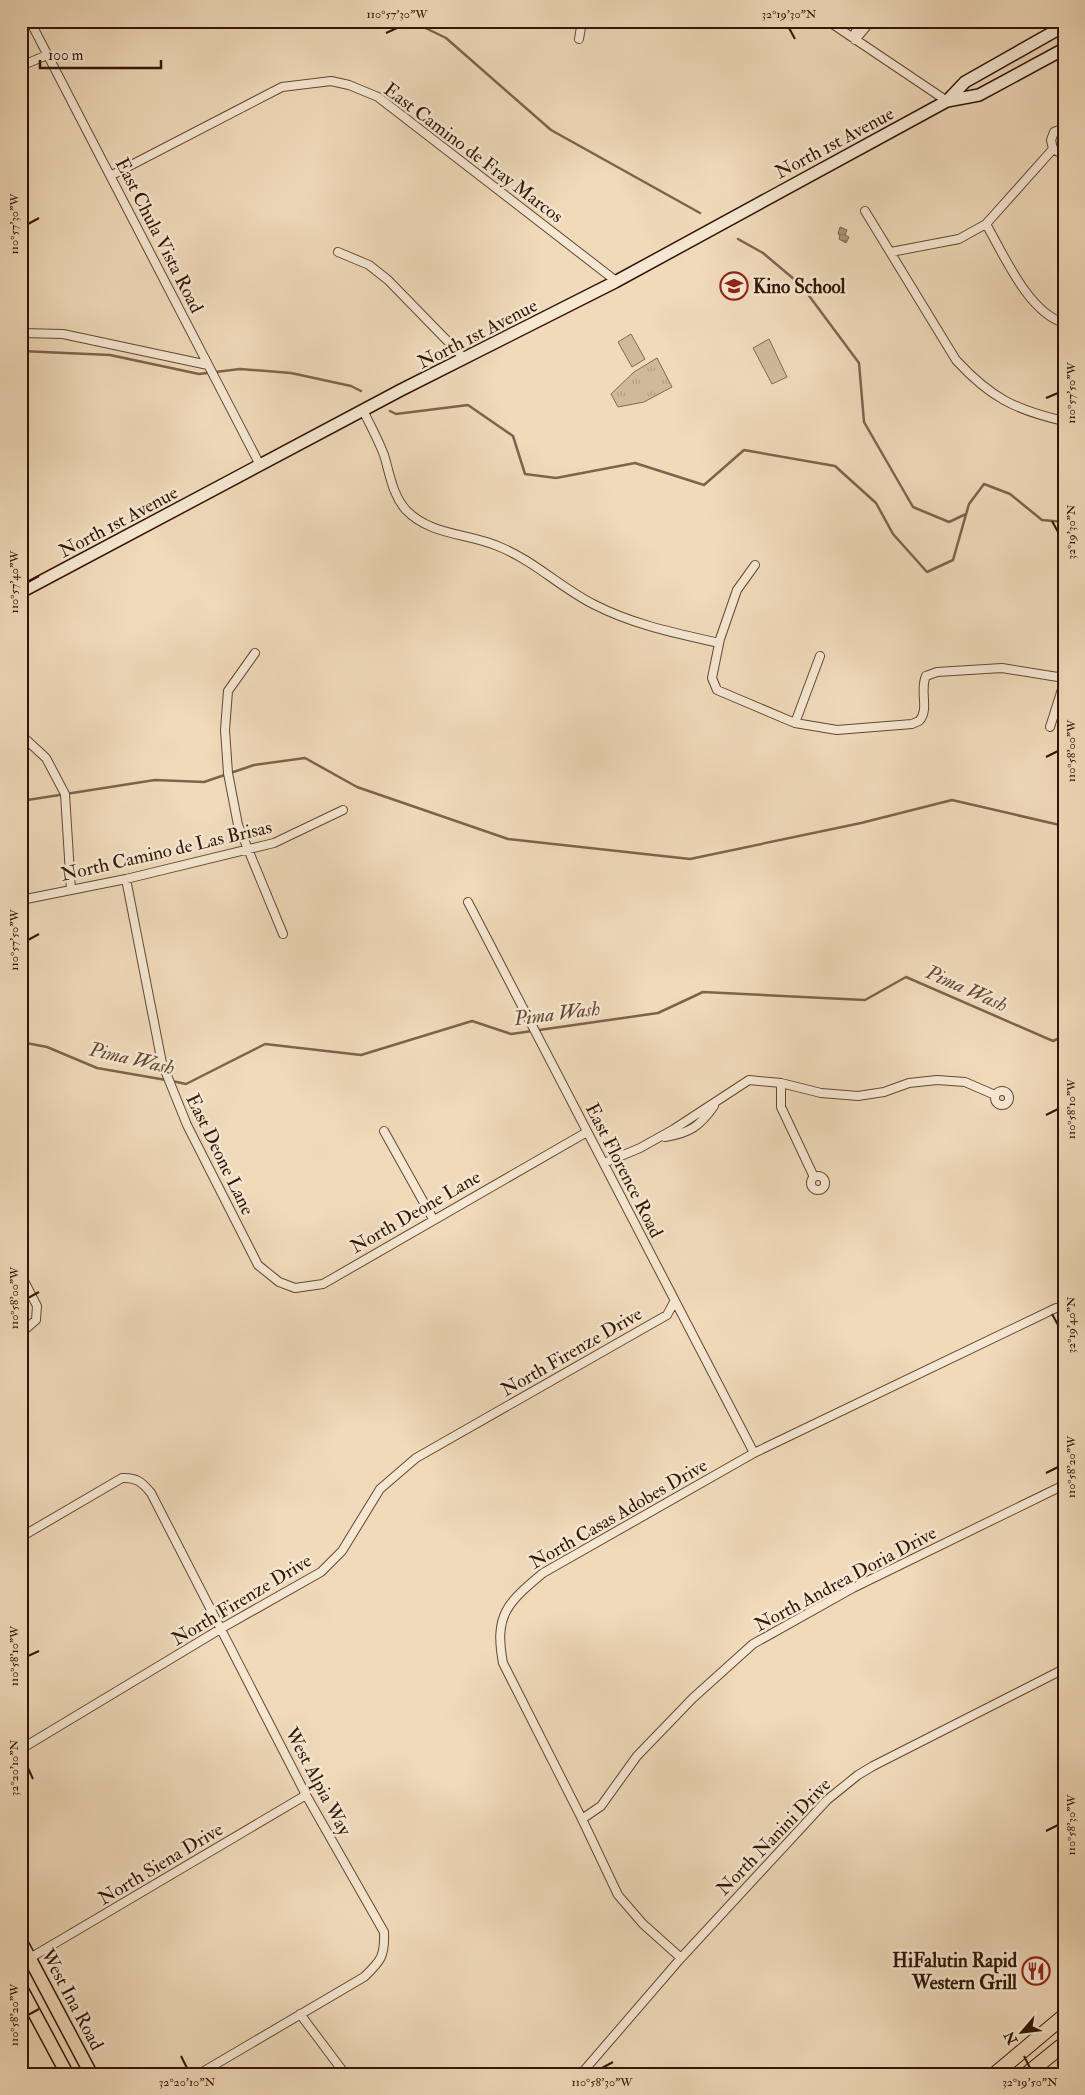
<svg xmlns="http://www.w3.org/2000/svg" width="1085" height="2095" font-family="'IM FELL Double Pica',serif">
<style>
.grass{fill:url(#grass-tufts);stroke:#816850}
.pitch{fill:#d0b99b;stroke:#816850}
.water{fill:url(#water-rules);stroke:#7d634d}
.lines{fill:none;stroke-linecap:round;stroke-linejoin:round}
.stream{stroke:#7d634d;stroke-width:2.5}
.minor-casing{stroke:#624733;stroke-width:10}
.secondary-casing{stroke:#321606;stroke-width:14}
.primary-casing{stroke:#321606;stroke-width:15}
.trunk-casing{stroke:#321606;stroke-width:16}
.minor{stroke:#f5e7d2;stroke-width:8}
.secondary{stroke:#f5e7d2;stroke-width:11}
.primary{stroke:#f0daba;stroke-width:12}
.trunk{stroke:#f0daba;stroke-width:14}
.ticks{fill:none;stroke:#321606;stroke-width:2}
.labels{text-anchor:middle;stroke-width:5;stroke-linejoin:round;paint-order:stroke}
.street-label{font-size:19px;fill:#321606;stroke:#f5e7d2}
.poi-label{font-size:19px;font-weight:bold;fill:#321606;stroke:#f5e7d2;text-anchor:start}
.water-label{font-size:20px;font-style:italic;fill:#644a36;stroke:#f5e7d2}
.neatline{fill:none;stroke:#321606;stroke-width:2}
.ticks-label{font-size:12px;text-anchor:middle;fill:#321606}
</style>
<defs>
<pattern id="grass-tufts" width="24" height="20" patternUnits="userSpaceOnUse" patternTransform="scale(1.25)"><rect width="24" height="20" fill="#d0b99b"/><path d="M3 7l-1-3M5 7V3M7 7l1-3M15 17l-1-3M17 17v-4M19 17l1-3" fill="none" stroke="#b39e84"/></pattern>
<pattern id="water-rules" width="6" height="5" patternUnits="userSpaceOnUse" patternTransform="scale(1.25)"><rect width="6" height="5" fill="#af977d"/><path d="M0 2.5h6" fill="none" stroke="#8f7a64"/></pattern>
</defs>
<rect width="100%" height="100%" fill="#f0daba"/>
<filter id="stains"><feTurbulence type="fractalNoise" baseFrequency=".004" numOctaves="4"/><feColorMatrix values="0 0 0 0 .2 0 0 0 0 .09 0 0 0 0 .02 0 0 0 .5 -.17"/></filter>
<radialGradient id="worn" r=".72"><stop offset=".6" stop-color="#630" stop-opacity="0"/><stop offset="1" stop-color="#630" stop-opacity=".3"/></radialGradient>
<path class="grass" d="M657,358L672,387L644,402L618,407L611,394L634,372Z"/>
<path class="pitch" d="M631,334L645,359L632,367L618,342Z
M769,339L787,377L772,384L753,348Z"/>
<path class="water" d="M840,227L847,230L845,235L849,237L846,243L839,239L840,235L838,234Z"/>
<g class="lines">
<path class="stream" d="M411,21L446,38L551,130L700,213
M738,239L763,253L801,285L859,363L864,422L913,507L949,522L966,514
M21,351L110,355L199,374L240,369L291,373L351,386L361,391
M390,411L396,414L468,405L513,436L525,474L556,478L635,463L704,485L744,450L835,466L876,503L893,534L927,572L953,560L969,504L984,484L1010,494L1042,520L1064,522
M21,801L155,780L204,782L254,765L305,758L357,787L508,839L690,859L861,823L952,800L1064,826
M21,1042L47,1047L97,1068L166,1080
M172,1081L186,1084L265,1044L361,1055L472,1021L511,1034L658,1013L703,992L865,1000L906,977L1053,1041L1064,1036"/>
<g class="minor-casing">
<path id="minor" d="M30,21L260,465
M828,21L947,101
M861,21L855,33V40L871,21
M579,39L582,21
M21,66L47,55
M1064,128L1054,132L1051,140L1053,149L1064,155
M112,175L282,87L331,81L349,85L378,97L616,281
M865,211L956,360C990,397 1015,410 1064,421
M986,224C1004,255 1028,312 1064,323
M338,252L369,265L388,280L465,359
M891,252L959,239L986,224L1053,149
M21,333L63,334L208,365
M363,410C370,425 378,439 384,455C390,474 392,494 406,510C431,536 469,533 500,547C534,561 560,587 593,604C634,625 675,633 719,643
M755,565L737,590L720,639L712,678L717,690L795,723L837,730L912,724L919,721
M255,653L228,691L225,730L228,773L238,825L283,934
M926,676L937,672L1002,668L1064,678
M919,721C930,710 919,690 926,676
M795,723L820,656
M1050,727L1064,683
M21,735L46,758L65,794L71,890
M126,879L162,1063L187,1125L258,1265L279,1282L295,1288L323,1284L587,1132
M21,900L126,879L274,843L343,810
M468,902L754,1453
M781,1083V1107L814,1177
M995 1098a7 7 0 1 1 14 0a7 7 0 1 1-14 0Z
M384,1131L433,1219
M665,1137C690,1133 700,1126 714,1106
M604,1163L640,1148L674,1129L749,1080L781,1083L821,1093L858,1096L884,1092L909,1083L937,1080L965,1082L995,1095
M811 1183a7 7 0 1 1 14 0a7 7 0 1 1-14 0Z
M21,1275L37,1306L36,1320L21,1333
M21,1537L122,1478C136,1477 142,1482 151,1493L306,1795L384,1932C385,1956 381,1961 364,1977L199,2074
M21,1749L222,1628L321,1572L342,1551L380,1489L416,1458L667,1315L674,1302
M582,1819L601,1806L637,1756L693,1698L753,1644L853,1588L1064,1485
M30,1958L306,1795
M681,1958L643,1924L618,1895L582,1819L503,1663C494,1615 507,1603 543,1573L754,1453L1056,1308H1064
M300,2014L345,2074
M581,2074L681,1958L827,1800L858,1775L873,1766L1064,1669"/>
</g>
<g class="secondary-casing">
<path id="secondary" d="M947,101L979,95L1064,49
M21,592L401,390L615,282L947,101L965,82L1064,26"/>
</g>
<g class="primary-casing">
<path id="primary" d="M21,1942L91,2074
M21,1988L67,2074"/>
</g>
<g class="trunk-casing">
<path id="trunk" d="M995,2074L1064,2016
M1027,2074L1064,2044"/>
</g>
<use href="#minor" class="minor"/>
<use href="#secondary" class="secondary"/>
<use href="#primary" class="primary"/>
<use href="#trunk" class="trunk"/>
</g>
<path class="ticks" d="M789,28L795,39M386,33L397,28M28,224L39,218M1046,398L1058,393M1052,521L1058,532M28,582L39,576M1046,757L1058,751M28,940L39,934M1046,1115L1058,1109M28,1298L39,1292M1052,1314L1058,1325M1046,1473L1058,1467M28,1656L39,1651M28,1768L33,1779M1046,1831L1058,1825M28,2015L39,2009M181,2056L187,2068M1024,2056L1030,2068M602,2068L613,2062"/>
<defs>
<g id="school-ring" transform="scale(1.4375)"><circle r="9.5" fill="#f5e7d2" stroke="#8f2418" stroke-width="1.5"/><path d="M0-5L7-2L0 1L-7-2ZM-4 1L0 2.5L4 1V4Q0 6-4 4Z" fill="#8f2418"/></g>
<g id="restaurant-ring" transform="scale(1.4375)"><circle r="9.5" fill="#f5e7d2" stroke="#8f2418" stroke-width="1.5"/><path d="M-5-6h1v4h1v-4h1v4h1v-4h1v5L-1.5 .5V6h-2V.5L-5-1ZM5-6V6H3V1.5H1.5Q1.5-4 5-6Z" fill="#8f2418"/></g>
</defs>
<g fill-rule="evenodd">
<use href="#school-ring" x="734" y="286"/>
<use href="#restaurant-ring" x="1036" y="1971"/>
</g>
<g class="labels">
<g class="street-label">
<text transform="translate(834 142) rotate(-28)" y="7">North 1st Avenue</text>
<text transform="translate(474 152) rotate(37)" y="7">East Camino de Fray Marcos</text>
<text transform="translate(160 235) rotate(63)" y="7">East Chula Vista Road</text>
<text transform="translate(477 333) rotate(-27)" y="7">North 1st Avenue</text>
<text transform="translate(118 521) rotate(-28)" y="7">North 1st Avenue</text>
<text transform="translate(166 850) rotate(-13)" y="7">North Camino de Las Brisas</text>
<text transform="translate(221 1154) rotate(64)" y="7">East Deone Lane</text>
<text transform="translate(625 1170) rotate(63)" y="7">East Florence Road</text>
<text transform="translate(415 1211) rotate(-30)" y="7">North Deone Lane</text>
<text transform="translate(571 1351) rotate(-30)" y="7">North Firenze Drive</text>
<text transform="translate(618 1513) rotate(-30)" y="7">North Casas Adobes Drive</text>
<text transform="translate(845 1578) rotate(-28)" y="7">North Andrea Doria Drive</text>
<text transform="translate(241 1599) rotate(-31)" y="7">North Firenze Drive</text>
<text transform="translate(319 1781) rotate(62)" y="7">West Alpia Way</text>
<text transform="translate(773 1836) rotate(-46)" y="7">North Nanini Drive</text>
<text transform="translate(160 1863) rotate(-31)" y="7">North Siena Drive</text>
<text transform="translate(73 1999) rotate(62)" y="7">West Ina Road</text>
</g>
<g class="poi-label">
<text x="753" y="293">Kino School</text>
<text x="1017" y="1967" text-anchor="end">HiFalutin Rapid<tspan x="1017" dy="22">Western Grill</tspan></text>
</g>
<g class="water-label">
<text transform="translate(967 988) rotate(24)" y="7">Pima Wash</text>
<text transform="translate(557 1013) rotate(-7)" y="7">Pima Wash</text>
<text transform="translate(132 1058) rotate(13)" y="7">Pima Wash</text>
</g>
</g>
<rect width="1085" height="2095" fill="none" stroke="#f0daba" stroke-width="55"/>
<g transform="translate(1022 2032) rotate(242)" stroke="#f5e7d2" stroke-width="4" paint-order="stroke">
<path d="M0-4L9 19L0 12L-9 19Z" fill="#321606"/>
<text y="-8" font-size="14" font-weight="bold" text-anchor="middle" fill="#321606">N</text>
</g>
<path d="M40 60v8h121v-8" fill="none" stroke="#321606" stroke-width="2.5"/>
<text x="48" y="60" font-size="15" fill="#321606" stroke="#f5e7d2" stroke-width="4" paint-order="stroke">100 m</text>
<rect x="28" y="28" width="1030" height="2040" class="neatline"/>
<g class="ticks-label">
<text x="397" y="18">110°57'30"W</text>
<text x="789" y="18">32°19'30"N</text>
<text transform="translate(14 224) rotate(-90)" y="4">110°57'30"W</text>
<text transform="translate(1071 393) rotate(-90)" y="4">110°57'50"W</text>
<text transform="translate(1071 532) rotate(-90)" y="4">32°19'30"N</text>
<text transform="translate(14 582) rotate(-90)" y="4">110°57'40"W</text>
<text transform="translate(1071 751) rotate(-90)" y="4">110°58'00"W</text>
<text transform="translate(14 940) rotate(-90)" y="4">110°57'50"W</text>
<text transform="translate(1071 1109) rotate(-90)" y="4">110°58'10"W</text>
<text transform="translate(14 1298) rotate(-90)" y="4">110°58'00"W</text>
<text transform="translate(1071 1325) rotate(-90)" y="4">32°19'40"N</text>
<text transform="translate(1071 1467) rotate(-90)" y="4">110°58'20"W</text>
<text transform="translate(14 1656) rotate(-90)" y="4">110°58'10"W</text>
<text transform="translate(14 1768) rotate(-90)" y="4">32°20'10"N</text>
<text transform="translate(1071 1825) rotate(-90)" y="4">110°58'30"W</text>
<text transform="translate(14 2015) rotate(-90)" y="4">110°58'20"W</text>
<text x="187" y="2086">32°20'10"N</text>
<text x="602" y="2086">110°58'30"W</text>
<text x="1030" y="2086">32°19'50"N</text>
</g>
<rect width="100%" height="100%" filter="url(#stains)"/>
<rect width="100%" height="100%" fill="url(#worn)"/>
</svg>
